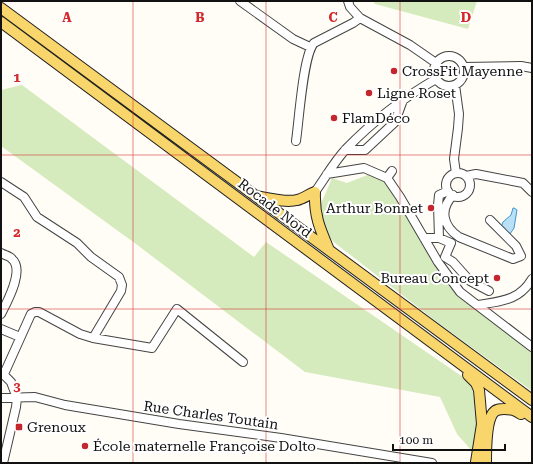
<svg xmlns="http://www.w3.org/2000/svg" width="533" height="464" font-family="'Roboto Serif',serif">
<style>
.green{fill:#d5ebbd}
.water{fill:#b9e0f7;stroke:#3f96cf}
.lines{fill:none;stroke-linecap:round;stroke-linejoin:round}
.minor-casing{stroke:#444;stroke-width:10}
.major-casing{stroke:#222;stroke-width:12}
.minor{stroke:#fff;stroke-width:8}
.major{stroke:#f9d66b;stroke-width:10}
.grid{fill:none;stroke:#d62828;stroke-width:1;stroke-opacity:0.55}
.poi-dot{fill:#c4262e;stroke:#fff;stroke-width:1.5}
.labels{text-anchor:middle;stroke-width:4;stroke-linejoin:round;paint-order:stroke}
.poi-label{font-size:14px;fill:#111;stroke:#fff;text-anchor:start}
.street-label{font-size:14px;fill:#111;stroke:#fff}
.grid-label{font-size:13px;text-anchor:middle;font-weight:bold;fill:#d62828;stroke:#fff;stroke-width:4;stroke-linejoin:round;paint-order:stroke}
</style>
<rect width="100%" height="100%" fill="#fffdf5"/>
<path class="green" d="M373,1H477L468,29L375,4Z
M22,85L254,257L266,242L473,384L479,431L472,451L457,434L440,397L305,372L136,244L1,146V90Z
M370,174L382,179L410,219L449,284L464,300L532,351V391L441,325L335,243L325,233L320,206L332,178L347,183Z"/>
<path class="water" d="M513,208H514L517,210L514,228L510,234L501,227L503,222L511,215Z"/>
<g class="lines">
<g class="minor-casing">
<path id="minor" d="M240,1L293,39L310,47
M360,18L410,45L436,63
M434 71a15 15 0 1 1 30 0a15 15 0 1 1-30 0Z
M464,67L521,66L532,68
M455,85L459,114L458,128L454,159L456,173
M296,141C299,121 303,55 314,43L353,23L360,18L350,7L348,1
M345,150H365L395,122L403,100
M446 185a12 12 0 1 1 24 0a12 12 0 1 1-24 0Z
M327,174L364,168L387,178L400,197L438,262L460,292L532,347
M466,176L476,174L523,183L532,192
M387,178L392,171
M1,182L24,197L37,217L77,243L91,257L119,277L122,285L121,291L93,338L80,334L39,312H35L31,314L4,374
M315,192C325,178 334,162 346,149C373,121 403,98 436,79
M453,195C439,210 443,226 459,237L513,259L521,256L516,246L490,220
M424,238H439L451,243L445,257L453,262L470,281L489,291
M439,238L438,205L439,195L448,191
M1,253C4,255 10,256 12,259C25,270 7,302 1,314
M478,305C501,301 519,301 532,279
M1,329L20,337
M93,338L152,348L177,309L243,362
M1,372L11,382L17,398L16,407L3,463
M1,398L35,397L65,405L179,424L281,438L432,463"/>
</g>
<g class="major-casing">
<path id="major" d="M1,8L532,400
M1,22L532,417
M256,196C268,198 286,203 297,200C303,199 309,194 315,192C314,216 320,229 329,250
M468,375L476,383L479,390L482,424L476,462
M486,462C486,451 486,422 493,413C496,409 500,409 504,409C512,409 515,410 521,414"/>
</g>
<use href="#minor" class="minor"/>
<use href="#major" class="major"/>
</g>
<path class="grid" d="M133,1V463M266,1V463M400,1V463M1,155H532M1,309H532"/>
<g class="poi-dot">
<circle cx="394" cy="71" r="4"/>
<circle cx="369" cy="93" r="4"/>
<circle cx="334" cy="118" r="4"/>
<circle cx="431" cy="208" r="4"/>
<circle cx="497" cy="278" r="4"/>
<rect x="15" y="423" width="8" height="8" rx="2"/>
<circle cx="85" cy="446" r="4"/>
</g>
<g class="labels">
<g class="poi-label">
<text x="402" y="76">CrossFit Mayenne</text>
<text x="377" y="98">Ligne Roset</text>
<text x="342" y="123">FlamDéco</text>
<text x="423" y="213" text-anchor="end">Arthur Bonnet</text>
<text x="489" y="283" text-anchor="end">Bureau Concept</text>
<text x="27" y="432">Grenoux</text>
<text x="93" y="451">École maternelle Françoise Dolto</text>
</g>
<g class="street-label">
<text transform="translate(275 208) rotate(37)" y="5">Rocade Nord</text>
<text transform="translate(211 415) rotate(8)" y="5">Rue Charles Toutain</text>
</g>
</g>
<g class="grid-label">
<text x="67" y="22">A</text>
<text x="200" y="22">B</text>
<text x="333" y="22">C</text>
<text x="466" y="22">D</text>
<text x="17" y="82">1</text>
<text x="17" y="237">2</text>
<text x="17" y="391">3</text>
</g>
<rect width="533" height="464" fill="none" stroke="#111111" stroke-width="4"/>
<path d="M393 444v6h112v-6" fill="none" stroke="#111111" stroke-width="2"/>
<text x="399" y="444" font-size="12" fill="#111111" stroke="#ffffff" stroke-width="3" paint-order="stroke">100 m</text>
</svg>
